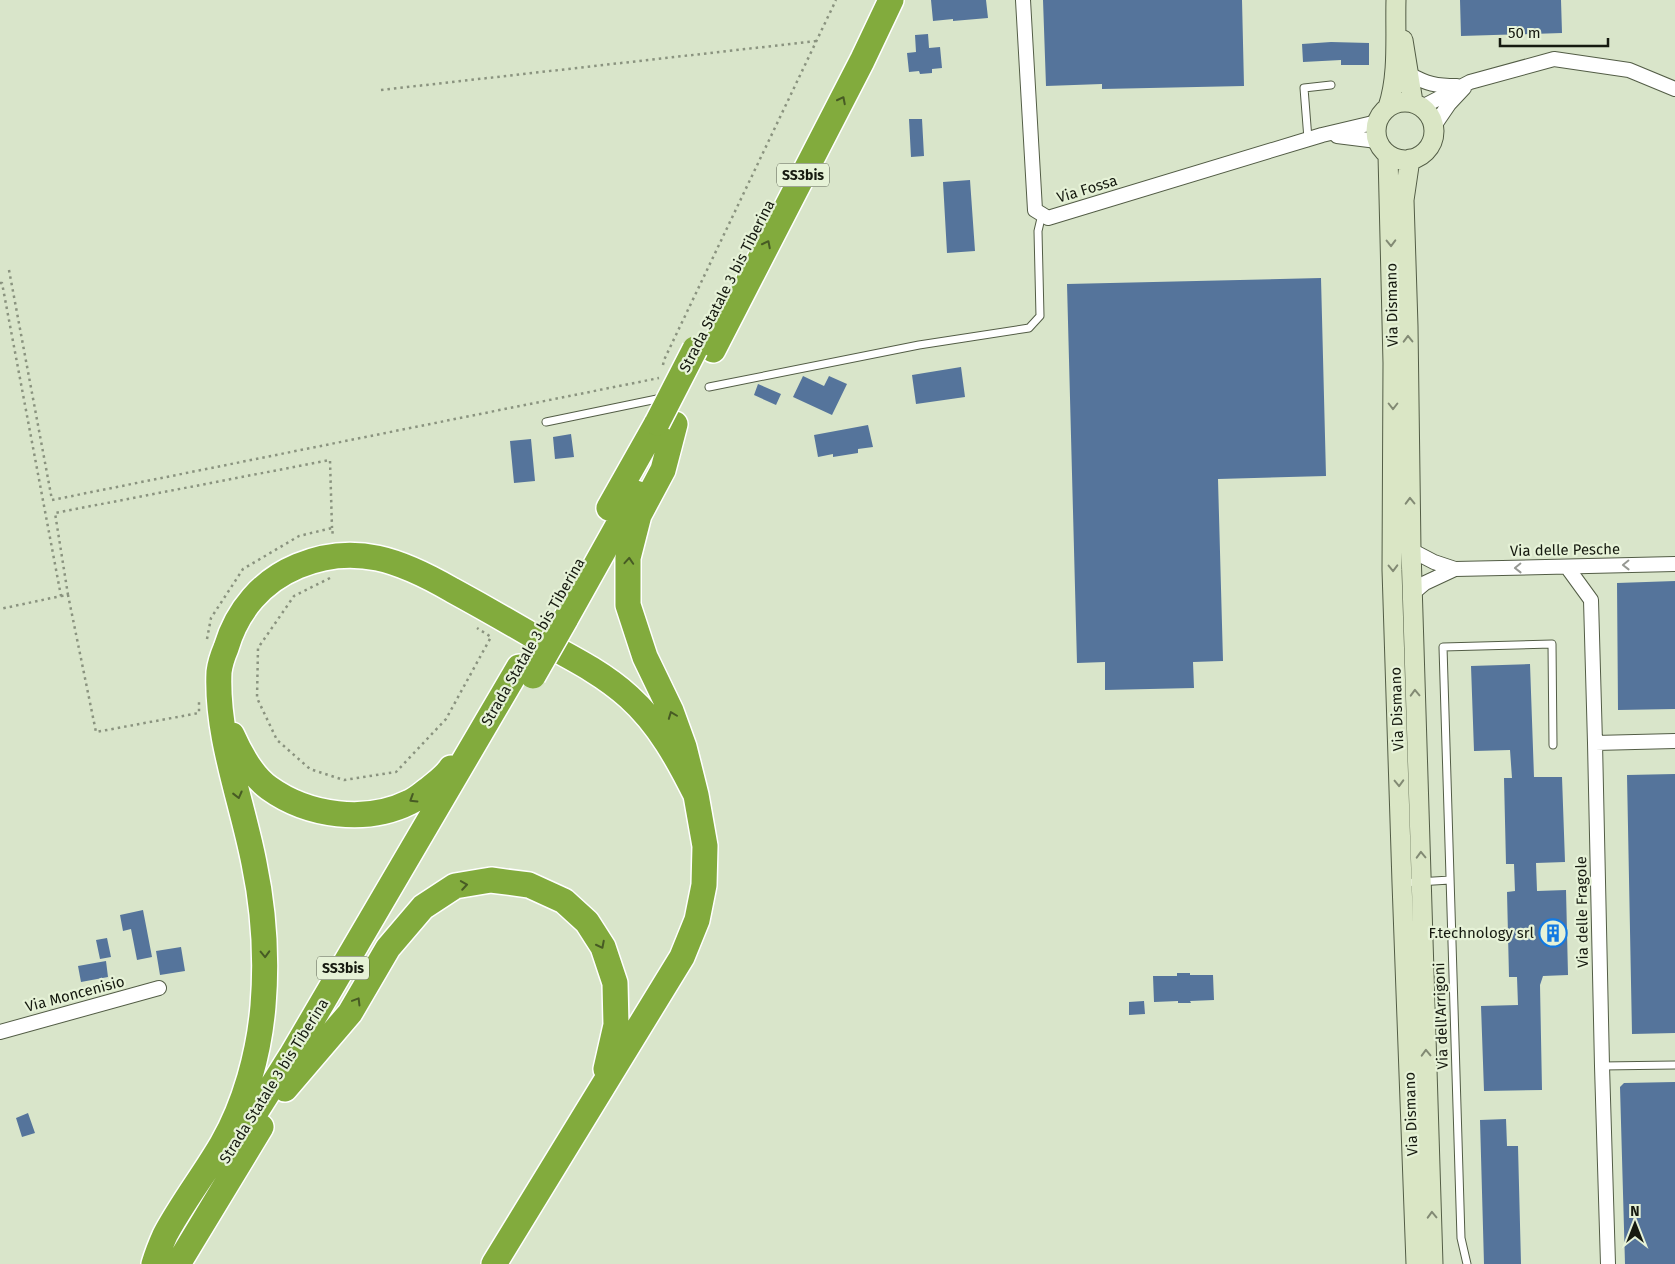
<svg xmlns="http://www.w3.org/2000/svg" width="1675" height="1264" font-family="'Fira Sans',sans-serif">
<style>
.building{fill:#55749b}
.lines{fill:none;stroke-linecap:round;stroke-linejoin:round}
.lane-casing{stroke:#535d46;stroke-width:9}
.street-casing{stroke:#535d46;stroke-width:16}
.secondary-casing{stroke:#535d46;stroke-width:21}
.highway-casing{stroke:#fff;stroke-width:28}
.path{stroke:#8a937f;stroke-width:2.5;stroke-dasharray:2.5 4;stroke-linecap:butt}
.lane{stroke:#fff;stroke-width:7}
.street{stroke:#fff;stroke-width:14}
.secondary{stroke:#dae6c5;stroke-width:19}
.highway{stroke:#82ab3d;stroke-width:25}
.highway-bridge-casing{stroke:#fff;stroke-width:28;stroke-linecap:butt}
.highway-bridge{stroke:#82ab3d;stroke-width:25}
.oneway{stroke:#475b24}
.oneway2{stroke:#828a74}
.oneway3{stroke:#969893}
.labels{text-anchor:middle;stroke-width:4.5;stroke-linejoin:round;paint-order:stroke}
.shield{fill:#e6f2d7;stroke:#545b4c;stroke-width:1}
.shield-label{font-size:14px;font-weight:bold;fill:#161a10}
.street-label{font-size:15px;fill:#161a10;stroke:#e6f2d7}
.poi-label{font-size:15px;fill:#161a10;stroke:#e6f2d7;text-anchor:end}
</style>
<rect width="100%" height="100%" fill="#d9e5ca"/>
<path class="building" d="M931,0H986L988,18L953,21V19L933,21Z
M1043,0H1242L1244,86L1102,89V84L1046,86Z
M1460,0H1561L1562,33L1461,36Z
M928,34L929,48L940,47L942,68L932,69V73L920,74L919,71L909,72L907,53L916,52L915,35Z
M1331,42L1369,43V65H1341V60L1303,62L1302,44Z
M909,119H922L924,156L911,157Z
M970,180L975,251L947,253L943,182Z
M1321,278L1326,476L1218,479L1223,661L1193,662L1194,688L1105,690V662L1077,663L1067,284Z
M961,367L965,397L916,404L912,375Z
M803,376L824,386L829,376L847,384L832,415L793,397Z
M758,384L781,394L776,405L754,395Z
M868,425L873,447L858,449V453L833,457V454L818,457L814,435Z
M571,434L574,457L555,459L553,437Z
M531,439L535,481L514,483L510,441Z
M1675,581V709L1618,710L1617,583Z
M1530,664L1534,777H1562L1565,862L1536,863L1537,891L1566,890L1568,975L1543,976L1540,985L1542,1090L1484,1091L1481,1006L1518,1005L1517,977H1509L1507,892L1515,891L1514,864H1506L1504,778H1512L1510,750L1474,751L1471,666Z
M1675,774V1033L1632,1034L1627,775Z
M143,910L152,957L137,960L131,929L123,931L120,915Z
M107,938L111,957L100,959L96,940Z
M181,947L185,971L160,975L156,951Z
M106,961L108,977L81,982L78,966Z
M1177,973H1190V975H1213L1214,1000L1190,1001L1191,1003H1178V1001L1154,1002L1153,976H1177Z
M1144,1001L1145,1014L1129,1015V1002Z
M1675,1082V1264H1625L1620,1087L1624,1083Z
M28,1113L35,1133L22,1137L16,1118Z
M1506,1119L1507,1146H1518L1521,1264H1484L1480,1120Z"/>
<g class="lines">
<g class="lane-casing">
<path id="lane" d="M1308,139L1304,88L1331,85
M709,387L919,345L1029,328L1040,316L1038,231L1042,214
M546,422L657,399
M1402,883L1450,880
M1602,1066L1675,1065
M1467,1264L1461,1238L1443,647L1552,644L1553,745"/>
</g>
<g class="street-casing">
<path id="street" d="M1023,0L1035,210L1048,218L1322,135L1377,122
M1409,74C1427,84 1436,86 1457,86
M1422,107L1470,82L1554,59L1629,70L1675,89
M1434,126L1449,104L1464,88
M1337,136L1377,141
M1411,550L1434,562L1455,569L1675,564
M1567,567L1591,600L1595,743L1602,1066L1608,1264
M1412,594L1425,583L1455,569
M1595,743L1675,741
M0,1032L159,988"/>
</g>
<g class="secondary-casing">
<path id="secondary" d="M1403,40L1413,102
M1376 131a29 29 0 1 1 58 0a29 29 0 1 1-58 0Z
M1388,107C1399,75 1395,34 1396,0
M1388,155L1393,363L1392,570L1402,883L1416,1264
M1410,159L1404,200L1408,326L1411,550L1433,1264"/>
</g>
<g class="highway-casing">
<path id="highway" d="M713,350L862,61L891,0
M609,508L657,423
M565,620L636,493
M232,735C240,753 252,776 269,788C308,816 366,824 410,802C417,799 423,793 429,789C437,782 445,777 451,768
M285,1089L350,1013L388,948L423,907L455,886L491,880L529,885L564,901L587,922L603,947L615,983L616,1025L606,1069
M238,1140L291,1056L519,667
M154,1264C157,1254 161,1244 165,1235C182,1203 204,1175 222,1144C245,1104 259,1053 263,1006C267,958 264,911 254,863C242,801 216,736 219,672C220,664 223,655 226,648C237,610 262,581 298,566C355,542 402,561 452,590C485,608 518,627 550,646C578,661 606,676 629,697C659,724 678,759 696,795
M178,1264L261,1127
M494,1264L682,957L697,920L704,885L705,846L696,795L684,747L671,711L645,657L628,605V558L639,515L663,470L675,424"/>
</g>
<path class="path" d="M381,90L817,41
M9,270L52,500L659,378
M0,283H2L61,596L0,609
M663,365L664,360L836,0
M330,578L294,596L258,648L257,698L277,740L310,769L344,780L396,772L446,719L491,637L477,628
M68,595L55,513L330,460L332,528
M61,596L68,595L96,732L199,713V701
M207,639L211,618L243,569L299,536L332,528L333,536"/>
<use href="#lane" class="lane"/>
<use href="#street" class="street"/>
<use href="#secondary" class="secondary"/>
<use href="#highway" class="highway"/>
<g class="highway-bridge-casing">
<path id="highway-bridge" d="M657,423L695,349
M533,676L565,620"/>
</g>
<use href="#highway-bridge" class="highway-bridge"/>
</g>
<defs><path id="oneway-chevron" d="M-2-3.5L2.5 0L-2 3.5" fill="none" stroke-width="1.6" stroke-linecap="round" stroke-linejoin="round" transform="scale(1.25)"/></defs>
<g class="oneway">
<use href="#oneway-chevron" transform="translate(842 100) rotate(-63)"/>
<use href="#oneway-chevron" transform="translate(767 244) rotate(-63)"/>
<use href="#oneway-chevron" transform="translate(629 561) rotate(-86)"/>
<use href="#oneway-chevron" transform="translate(672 715) rotate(-111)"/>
<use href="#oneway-chevron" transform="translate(238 795) rotate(76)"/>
<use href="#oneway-chevron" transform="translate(413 799) rotate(148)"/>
<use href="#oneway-chevron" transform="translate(464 885) rotate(-9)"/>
<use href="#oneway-chevron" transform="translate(601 945) rotate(63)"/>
<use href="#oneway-chevron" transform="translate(265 954) rotate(88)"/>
<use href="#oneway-chevron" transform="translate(357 1001) rotate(-59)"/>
</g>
<g class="oneway2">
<use href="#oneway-chevron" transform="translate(1391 243) rotate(89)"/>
<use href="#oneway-chevron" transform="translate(1408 339) rotate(-91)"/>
<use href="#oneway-chevron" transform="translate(1393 406) rotate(90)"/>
<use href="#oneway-chevron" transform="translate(1410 501) rotate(-91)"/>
<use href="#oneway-chevron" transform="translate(1393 568) rotate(89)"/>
<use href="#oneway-chevron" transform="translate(1415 693) rotate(-92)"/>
<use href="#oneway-chevron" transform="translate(1399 783) rotate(88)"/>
<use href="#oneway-chevron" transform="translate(1421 855) rotate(-92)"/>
<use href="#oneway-chevron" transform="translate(1426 1053) rotate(-92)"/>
<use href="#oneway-chevron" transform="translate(1432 1215) rotate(-92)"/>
</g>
<g class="oneway3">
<use href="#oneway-chevron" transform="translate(1626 565) rotate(179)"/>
<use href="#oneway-chevron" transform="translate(1518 568) rotate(179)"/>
</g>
<defs>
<g id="building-ring" transform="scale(1.4375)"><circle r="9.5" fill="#e6f2d7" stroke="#137ae2" stroke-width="1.5"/><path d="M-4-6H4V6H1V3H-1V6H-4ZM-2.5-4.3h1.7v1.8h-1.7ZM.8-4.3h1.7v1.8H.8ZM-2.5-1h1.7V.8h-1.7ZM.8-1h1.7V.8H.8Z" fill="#137ae2"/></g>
</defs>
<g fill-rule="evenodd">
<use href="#building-ring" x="1553" y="933"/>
</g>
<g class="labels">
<g class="shield">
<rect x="777" y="163.5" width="52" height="23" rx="4"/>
<rect x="317" y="956.5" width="52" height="23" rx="4"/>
</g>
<g class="shield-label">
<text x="803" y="180">SS3bis</text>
<text x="343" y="973">SS3bis</text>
</g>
<g class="street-label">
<text transform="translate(1087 189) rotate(-17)" y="5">Via Fossa</text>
<text transform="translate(727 286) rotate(-63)" y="5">Strada Statale 3 bis Tiberina</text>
<text transform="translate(1392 305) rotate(-91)" y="5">Via Dismano</text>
<text transform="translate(1565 550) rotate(-1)" y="5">Via delle Pesche</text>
<text transform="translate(533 642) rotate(-60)" y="5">Strada Statale 3 bis Tiberina</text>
<text transform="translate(1397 709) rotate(-92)" y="5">Via Dismano</text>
<text transform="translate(1582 912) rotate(-91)" y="5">Via delle Fragole</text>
<text transform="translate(75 994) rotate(-15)" y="5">Via Moncenisio</text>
<text transform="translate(1441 1016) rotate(-92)" y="5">Via dell'Arrigoni</text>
<text transform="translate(274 1081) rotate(-58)" y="5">Strada Statale 3 bis Tiberina</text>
<text transform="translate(1411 1114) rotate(-92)" y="5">Via Dismano</text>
</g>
<g class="poi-label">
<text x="1534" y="938">F.technology srl</text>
</g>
</g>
<g transform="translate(1635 1224)" stroke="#e6f2d7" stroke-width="4" paint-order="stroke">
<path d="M0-4L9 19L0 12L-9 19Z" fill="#161a10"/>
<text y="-8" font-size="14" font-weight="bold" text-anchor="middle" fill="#161a10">N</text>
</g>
<path d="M1500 38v8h108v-8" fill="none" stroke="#161a10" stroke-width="2.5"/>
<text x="1508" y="38" font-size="15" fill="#161a10" stroke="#e6f2d7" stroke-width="4" paint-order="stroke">50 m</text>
</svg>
